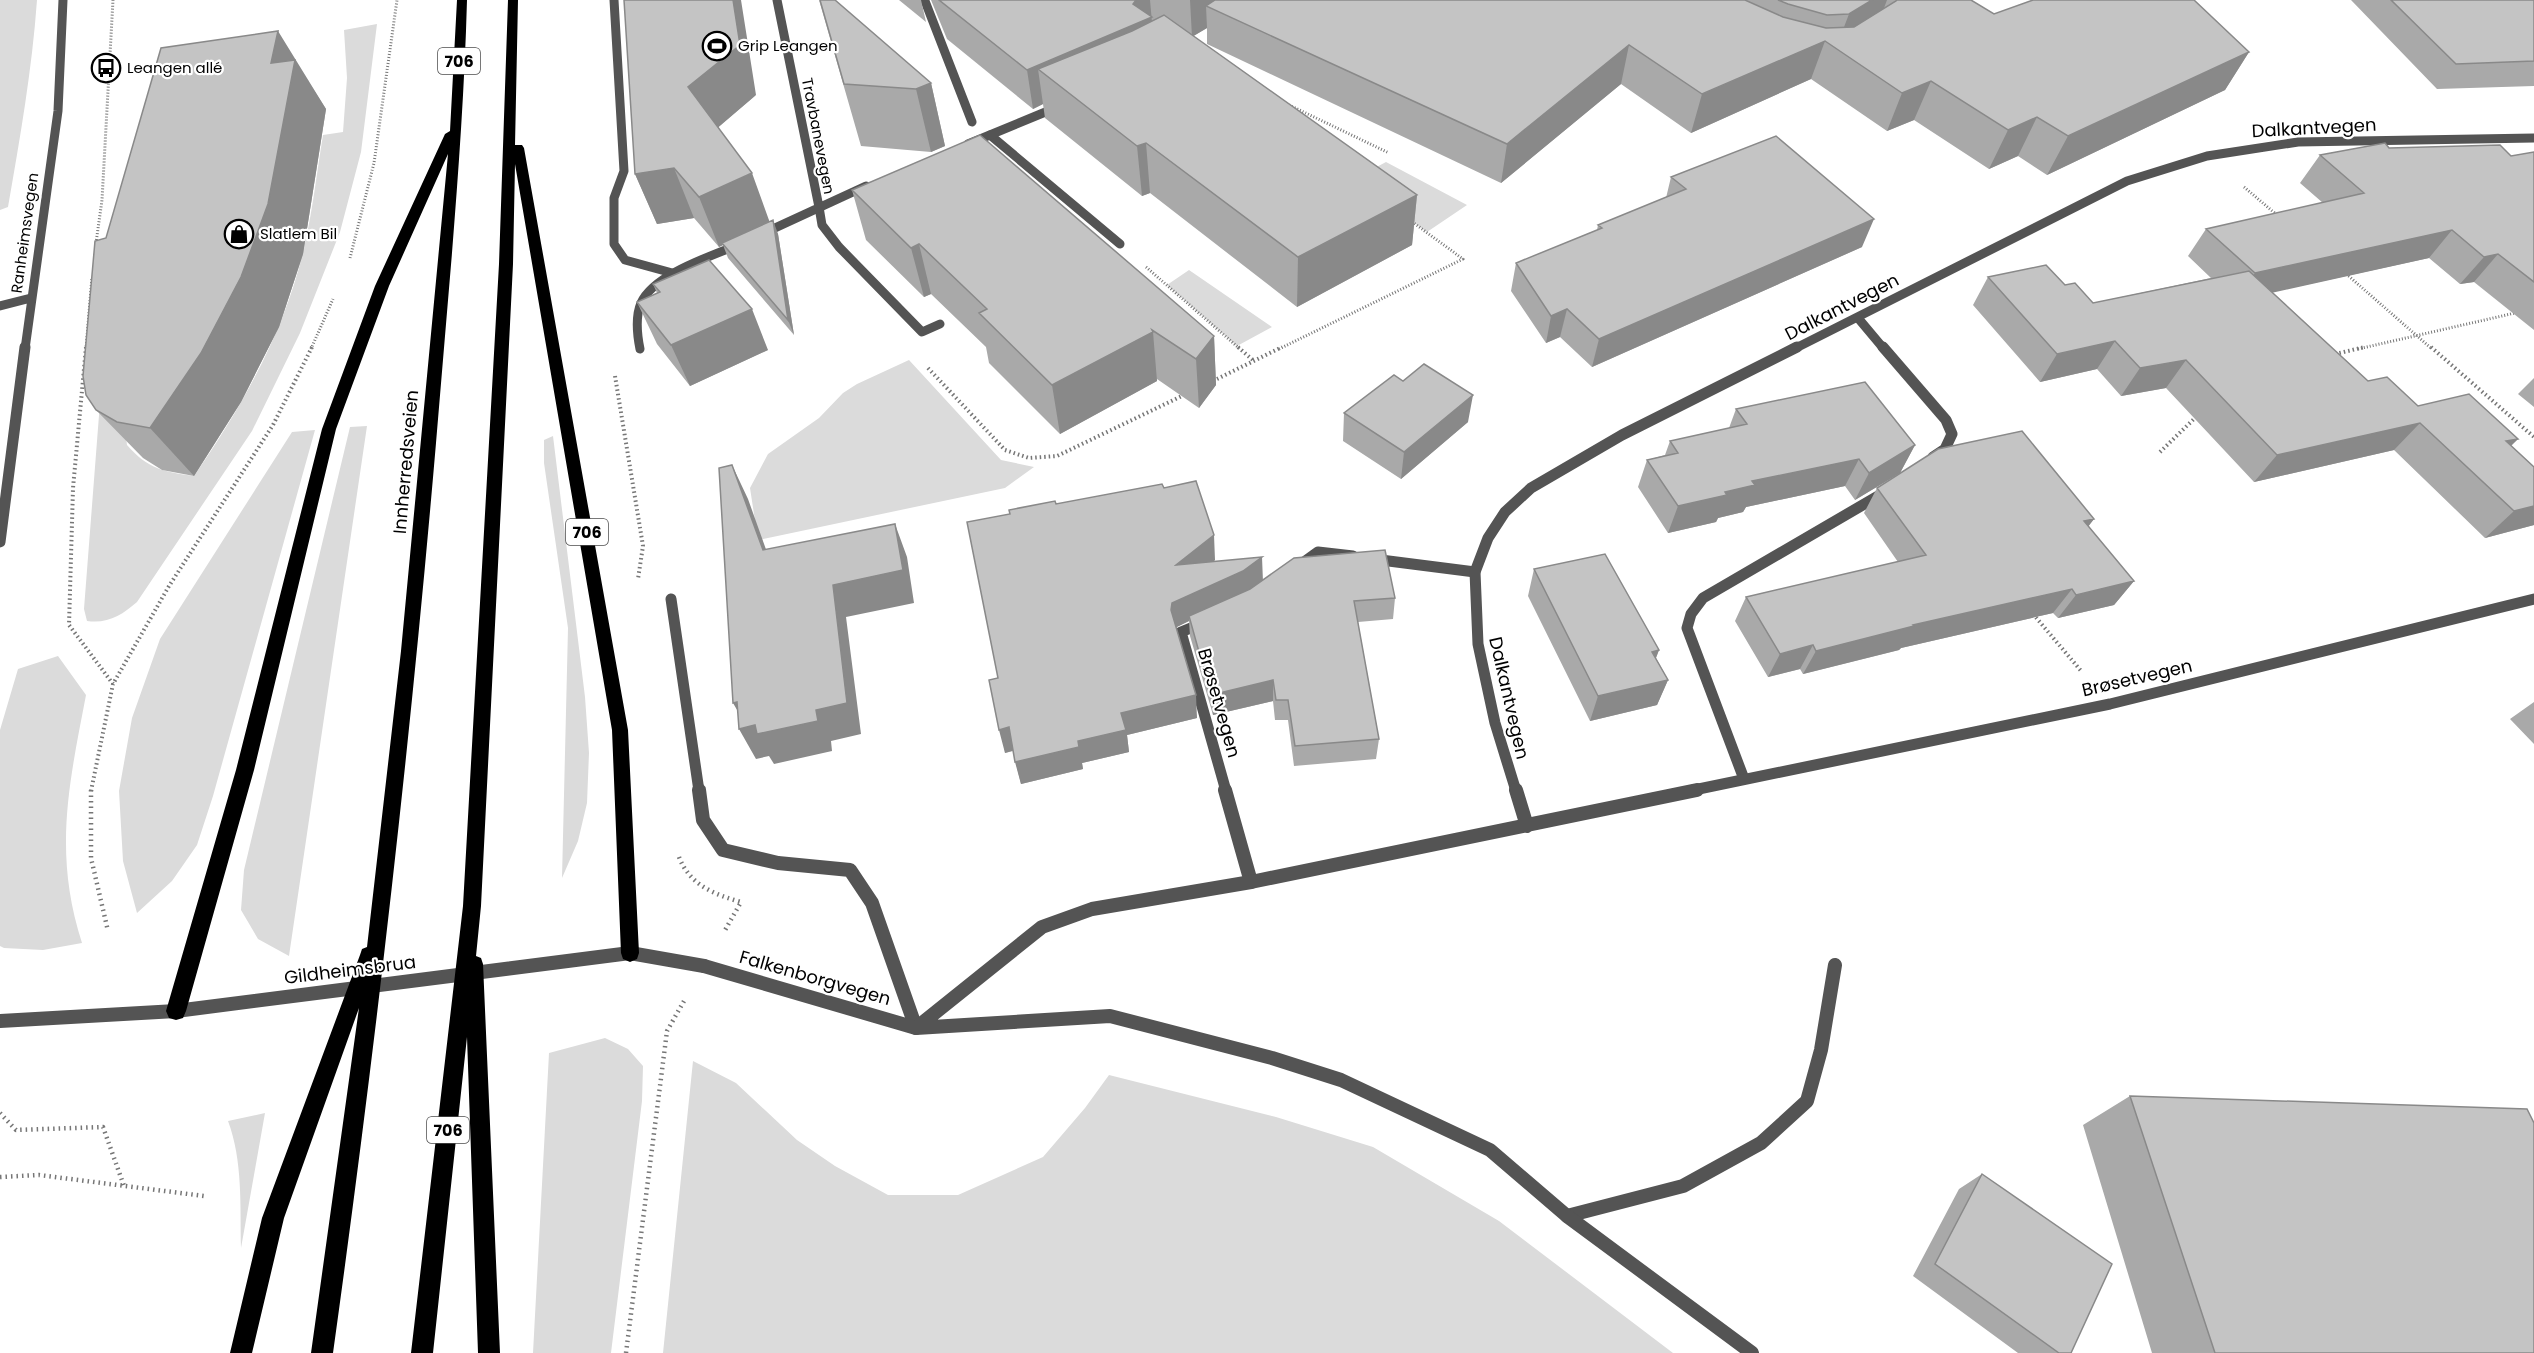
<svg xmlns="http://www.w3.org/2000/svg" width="2534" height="1353" font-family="Poppins,sans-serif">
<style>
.green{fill:#dbdbdb}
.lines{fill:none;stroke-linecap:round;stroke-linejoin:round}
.path-far2{stroke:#767676;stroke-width:3;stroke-dasharray:1 2;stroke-linecap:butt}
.path-far1{stroke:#767676;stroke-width:4;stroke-dasharray:1.5 3;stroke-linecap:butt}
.path{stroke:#767676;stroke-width:4.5;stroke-dasharray:1.5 4;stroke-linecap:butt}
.service-far2{stroke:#545454;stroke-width:9}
.service-far1{stroke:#545454;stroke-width:11}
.service{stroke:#545454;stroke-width:14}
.pedestrian{stroke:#545454;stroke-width:9}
.minor-far2{stroke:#545454;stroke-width:9}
.minor-far1{stroke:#545454;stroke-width:11}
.minor{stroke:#545454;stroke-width:14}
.tertiary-far2{stroke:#545454;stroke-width:9}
.tertiary-far1{stroke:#545454;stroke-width:11}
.tertiary{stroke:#545454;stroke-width:14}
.trunk{fill:#000;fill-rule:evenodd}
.wall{fill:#a9a9a9}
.shaded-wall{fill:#898989}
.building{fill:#c4c4c4;stroke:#898989;stroke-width:1.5}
.labels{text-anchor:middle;stroke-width:4.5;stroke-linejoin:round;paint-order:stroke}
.far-poi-label{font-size:15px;fill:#000;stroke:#fff;text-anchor:start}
.far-street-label{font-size:15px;fill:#000;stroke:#fff}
.shield{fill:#fff;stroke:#4c4c4c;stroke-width:1.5}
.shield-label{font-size:16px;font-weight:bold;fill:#000}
.street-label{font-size:18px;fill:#000;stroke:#fff}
</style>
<rect width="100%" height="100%" fill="#fff"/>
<path class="green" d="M0,0H37C32,70 20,138 8,207L0,210Z
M377,24L361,152L340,232L300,333L252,431L137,602C122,615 108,624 87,621L84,609L108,299L127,445C148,469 164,472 194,476C243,405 287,328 305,243C313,208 317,171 323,135L343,132L347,78L344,30Z
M1386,162L1467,205L1427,232L1354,179Z
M1189,270L1272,327L1237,346L1167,285Z
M909,360L1001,460L1034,467L1005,488L758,540L750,488L768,454L819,418L843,393L857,384Z
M367,426L289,956L258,939L241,910L244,870L350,427Z
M315,430L213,796L197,845L172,881L137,913L123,861L119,791L132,718L160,639L292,432Z
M553,436L585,697L589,753L587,803L578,841L562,878L568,628L544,463V440Z
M58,656L86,695C69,784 53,853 82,943L43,950L4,948L0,946V730L18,669Z
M605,1038L628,1049L643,1066L642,1101L611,1353H533L549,1053Z
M693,1061L736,1083L797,1140L835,1166L888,1195H958L1043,1157L1085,1108L1109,1075L1276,1117L1373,1147L1499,1221L1673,1353H663Z
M265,1113L241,1248C240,1206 243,1161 228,1121Z"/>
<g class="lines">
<path class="path-far2" d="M1289,105L1389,153
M2244,187L2277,215
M96,243L102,200L113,0
M350,258L374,163L397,0
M1146,267L1240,349
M2344,272L2432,349
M86,349L92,277
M311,349L333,299
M1279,349L1463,259L1411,221
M2358,349L2515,313"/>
<path class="path-far1" d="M86,347L73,488L69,625L113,684
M1238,347L1254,361
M2431,347L2534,437
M2335,354L2365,347
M928,368L1005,450L1029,458L1057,456L1184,395
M615,376L643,546L638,579
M1213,381L1282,347
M2160,452L2198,415
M2033,614L2082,672
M91,791L113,684L169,586L273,425L312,347"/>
<path class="path" d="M91,790V858L108,931
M679,857C690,885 713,894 741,902L724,932
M0,1113L16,1130L103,1127L124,1186
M0,1177L39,1175L204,1196
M626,1353L667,1031L684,1001"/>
<path class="service-far2" d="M614,0L624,171L614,198V244L625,260L676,274
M819,207L822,225L839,247L922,332L940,324
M1858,318L1884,349"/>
<path class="service-far1" d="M1883,347L1946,420L1952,434L1945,449L1933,457
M1373,559L1475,572
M1300,565L1318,552L1353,556
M671,599L699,791
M1203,623L1181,632L1226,791
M1744,779L1687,628L1691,614L1703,598L1885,492"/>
<path class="service" d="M699,790L703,820L723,850L778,863L850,870L872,903L916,1028
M1225,790L1251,882
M1567,1216L1683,1186L1761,1143L1807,1101L1821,1050L1835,965"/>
<path class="pedestrian" d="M925,1L972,122
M990,135L1120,244"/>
<path class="minor-far2" d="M777,0L819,207
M968,144L1060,106
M762,234L866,186
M640,349C637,334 635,317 641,303C654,274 712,256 740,244
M1794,349L2127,181L2207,156L2298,142L2534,138"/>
<path class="minor-far1" d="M1516,791L1495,723L1478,644L1475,572L1488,538L1505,512L1531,488L1622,435L1797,347
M1689,791L2110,704L2534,599"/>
<path class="minor" d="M1516,790L1527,826
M704,966L916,1028L1110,1016L1272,1058L1341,1080L1490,1150L1567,1216L1752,1353
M916,1028L1042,927L1092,909L1251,882L1697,790"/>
<path class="tertiary-far2" d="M0,306L31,298
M25,349L58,111L63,0"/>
<path class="tertiary-far1" d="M0,542L25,347"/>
<path class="tertiary" d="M0,1021L176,1011L630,953L704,966"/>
<path class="trunk" d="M457,0H467C463,148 448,295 436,443C410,747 375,1051 333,1353H311L359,1008L284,1218L252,1353H230L262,1218L360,955L362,949L367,947L401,651L448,154L389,286L336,429L254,770L186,1011L183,1018L176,1020L169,1018L166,1011L236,770L322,429L375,286L445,134L450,131Z
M508,0H518L515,145H522L524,148L628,730L639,953L637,959L630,962L623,959L621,953L612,730L515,164L513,264L481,906L476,956L481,958L483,964L500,1353H478L467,1037L433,1353H411L463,906L499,264Z"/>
</g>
<path class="wall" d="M819,0L931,83L945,146L931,152L861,146Z
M899,0H921L926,22Z
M931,0H1971L1994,14L2249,52L2225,90L2047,175L2018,156L1989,169L1914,120L1887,131L1811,79L1691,133L1621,84L1501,183L1207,44V28L1193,36L1417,195L1412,245L1297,307L1150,193L1142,196L1045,118L1043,104L1033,109L947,39Z
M2351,0H2534V86L2437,89Z
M309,80L308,81L326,109L303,254L279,327L241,402L194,476L162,470L143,458L96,410L106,238Z
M756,95L718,127L769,221L778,234L794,335L728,258L723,245L719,247L694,218L657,224L635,174Z
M2389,148L2511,156L2534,152V330L2474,282L2460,284L2429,258L2272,292L2368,381L2418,406L2518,439L2511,446L2534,467V525L2485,538L2394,450L2254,482L2166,388L2121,396L2097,369L2040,382L1973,305L1988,277L2065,285L2093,303L2211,278L2188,256L2206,229L2323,203L2300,183L2320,155Z
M1671,177L1862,247L1592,367L1560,337L1546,343L1511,291L1516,263L1597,230L1598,225L1666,198Z
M852,190L1214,336L1216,385L1199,408L1157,379V381L1060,434L989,363L986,347L931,294L924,297L866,240Z
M653,284L768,350L690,386L657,344L637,302L657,293Z
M2534,378V407L2518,394Z
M1403,381L1468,422L1401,479L1343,441L1344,413Z
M1736,409L1915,445L1900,473L1855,500L1845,486L1746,507L1743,512L1718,518L1716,522L1668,533L1638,487L1647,460L1665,455L1670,441L1729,428Z
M1164,488L1215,560L1213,562L1263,580L1395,598L1393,619L1358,622L1379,739L1376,759L1294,766L1288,720H1275L1273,701L1213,715L1190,636L1189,621L1176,627L1197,718L1127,735L1129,752L1082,763L1083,769L1021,784L1013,751L1005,753L998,678L1056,504Z
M1877,488L2094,519L2088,526L2134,581L2114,605L2058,618L2053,613L1901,648L1899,650L1803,674L1800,669L1768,677L1735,621L1746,597L1898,562L1864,513Z
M1534,569L1659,650L1656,658L1668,680L1657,705L1590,721L1528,596Z
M2534,702V744L2510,719Z
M2130,1096L2534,1353H2152L2083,1125Z
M1982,1174L2071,1353H2018L1913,1276L1959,1189Z"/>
<path class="shaded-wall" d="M733,0H741L756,95L707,137L688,87Z
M1136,0H1150L1155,56L1038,69L1043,104L1033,109L1027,70L1133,4Z
M1190,0H1252L1206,6L1207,28L1192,37Z
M1872,0H1887L1881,16L1836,48L1849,14Z
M278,31L326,109L303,254L279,327L241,402L194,476L150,428L271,63Z
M1825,41L1811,79L1691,133L1702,94Z
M1629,45L1621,84L1501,183L1507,144Z
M2249,52L2225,90L2047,175L2068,136Z
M1931,81L1914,120L1887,131L1902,93Z
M931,83L945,146L931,152L916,89Z
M2037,117L2018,156L1989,169L2008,130Z
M1146,143L1150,193L1142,196L1137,146Z
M674,168L694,218L657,224L635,174Z
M752,173L770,223L722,243L723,245L719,247L699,197Z
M1417,195L1412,245L1297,307L1298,257Z
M1874,219L1862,247L1592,367L1599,339Z
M773,220L778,234L794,335L788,320Z
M2452,230L2429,258L2235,301L2255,273Z
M919,244L931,294L924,297L911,248Z
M2498,254L2474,282L2460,284L2484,257Z
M752,309L768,350L690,386L671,345Z
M1567,309L1560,337L1546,343L1551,316Z
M1153,332L1157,381L1060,434L1052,385Z
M1214,336L1216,385L1199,408L1196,359Z
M2115,341L2097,369L2040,382L2057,354Z
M2186,360L2166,388L2121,396L2140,368Z
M1473,395L1468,422L1401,479L1404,452Z
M2420,423L2394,450L2254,482L2277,455Z
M2518,439L2489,466L2506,441Z
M1915,445L1900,473L1855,500L1869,473Z
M1859,459L1845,486L1746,507L1743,512L1718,518L1716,522L1668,533L1678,506L1725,492L1752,481Z
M732,465L748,499L778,583L763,550Z
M2534,506V525L2485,538L2514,511Z
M2094,519L2075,544L2084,521Z
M895,524L907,557L914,603L846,617L861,734L831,741L832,751L774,764L769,756L756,759L739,729L747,727L733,703L737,702L816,710L833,585Z
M1214,535L1215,560L1178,590L1176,565Z
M1262,557L1263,582L1243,596L1189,616V621L1175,628L1171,610L1172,603Z
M2134,581L2114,605L2058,618L2076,595Z
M2072,589L2053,613L1901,648L1899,650L1803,674L1816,651L1913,625Z
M1813,645L1800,669L1768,677L1780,654Z
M1659,650L1649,675L1652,652Z
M1273,680V701L1213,715L1211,695Z
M1668,680L1657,705L1590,721L1598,696Z
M1196,695L1197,718L1127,735L1129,752L1082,763L1083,769L1021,784L1015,762L1078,741L1121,713Z
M1009,727L1015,750L1005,753L999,730Z"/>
<path class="building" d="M624,0H733L740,45L688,87L752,173L699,197L674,168L635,174Z
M820,0H835L931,83L916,89L844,84Z
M939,0H1136L1133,4L1152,17L1027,70Z
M1215,0H1745L1783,17L1826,28L1854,27L1896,1L1897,0H1971L1994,14L2033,0H2194L2249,52L2068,136L2037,117L2008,130L1931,81L1902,93L1825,41L1702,94L1629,45L1507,144L1206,6Z
M1778,0H1872L1849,14L1827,15L1788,4Z
M2391,0H2534V61L2456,64Z
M1164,15L1417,195L1298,257L1146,143L1137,146L1038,69L1132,31Z
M278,31L271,63L295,60L268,204L241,277L201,353L150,428L117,422L96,410L86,395L83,376L95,241L106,238L161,48Z
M980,135L1214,336L1196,359L1152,330L1153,332L1052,385L979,313L987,309L919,244L911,248L852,190Z
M1776,136L1874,219L1599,339L1567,309L1551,316L1516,263L1602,228L1598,225L1686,189L1671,177Z
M2385,143L2389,148L2500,145L2511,156L2534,152V282L2498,254L2484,257L2452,230L2255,273L2206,229L2364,193L2320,155Z
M773,220L788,320L722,243Z
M709,260L752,309L671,345L637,302L660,292L653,284Z
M2046,265L2065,285L2075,283L2093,303L2249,271L2368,381L2387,377L2418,406L2469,394L2518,439L2506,441L2534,467V506L2514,511L2420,423L2277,455L2186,360L2140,368L2115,341L2057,354L1988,277Z
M1424,364L1473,395L1404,452L1344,413L1394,375L1403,381Z
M1865,382L1915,445L1869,473L1859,459L1752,481L1755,485L1725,492L1727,495L1678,506L1647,460L1678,453L1670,441L1747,424L1736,409Z
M2022,431L2094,519L2084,521L2134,581L2076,595L2072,589L1913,625L1914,626L1816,651L1813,645L1780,654L1746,597L1926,555L1877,488L1938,449Z
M732,465L763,550L895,524L903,570L833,585L847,703L816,710L818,721L757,734L755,725L739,729L737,702L733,703L719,468Z
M1196,481L1214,535L1176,565L1262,557L1243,571L1172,603L1171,610L1196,695L1121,713L1126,730L1078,741L1079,747L1015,762L1009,727L999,730L989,680L998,678L967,522L1010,514L1009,510L1055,501L1056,504L1162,484L1164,488Z
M1385,550L1395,598L1354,601L1379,739L1295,746L1288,700H1276L1273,680L1211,695L1189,616L1250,589L1294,558Z
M1605,554L1659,650L1652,652L1668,680L1598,696L1534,569Z
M2130,1096L2527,1109L2534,1123V1353H2215Z
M1982,1174L2112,1264L2071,1353H2059L1935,1264Z"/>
<defs>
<g id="stadium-ring" transform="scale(1.5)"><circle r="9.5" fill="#fff" stroke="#000" stroke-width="1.5"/><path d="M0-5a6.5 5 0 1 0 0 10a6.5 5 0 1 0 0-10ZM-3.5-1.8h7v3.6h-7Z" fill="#000"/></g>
<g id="bus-ring" transform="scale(1.5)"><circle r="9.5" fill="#fff" stroke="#000" stroke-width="1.5"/><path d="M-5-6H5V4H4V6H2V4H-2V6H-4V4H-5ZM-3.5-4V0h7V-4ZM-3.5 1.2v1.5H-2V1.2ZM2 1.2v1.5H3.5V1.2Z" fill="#000"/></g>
<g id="shop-ring" transform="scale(1.5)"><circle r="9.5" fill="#fff" stroke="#000" stroke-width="1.5"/><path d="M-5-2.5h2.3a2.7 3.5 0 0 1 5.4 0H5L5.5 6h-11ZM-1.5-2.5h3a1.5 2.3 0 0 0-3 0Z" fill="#000"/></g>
</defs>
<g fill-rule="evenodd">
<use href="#stadium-ring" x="717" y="46"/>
<use href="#bus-ring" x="106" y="68"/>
<use href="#shop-ring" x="239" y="234"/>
</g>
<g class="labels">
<g class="far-poi-label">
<text x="738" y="51">Grip Leangen</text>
<text x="127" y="73">Leangen allé</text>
<text x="260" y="239">Slatlem Bil</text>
</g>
<g class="far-street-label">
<text transform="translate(818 136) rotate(79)" y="5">Travbanevegen</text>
<text transform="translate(25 233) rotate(-82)" y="5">Ranheimsvegen</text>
</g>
<g class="shield">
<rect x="438" y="48" width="42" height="26" rx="4.5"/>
<rect x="566" y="519" width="42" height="26" rx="4.5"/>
<rect x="427" y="1117" width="42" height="26" rx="4.5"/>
</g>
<g class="shield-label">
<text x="459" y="67">706</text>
<text x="587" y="538">706</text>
<text x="448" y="1136">706</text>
</g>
<g class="street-label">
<text transform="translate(2314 128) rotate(-3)" y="6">Dalkantvegen</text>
<text transform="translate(1842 307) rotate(-27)" y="6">Dalkantvegen</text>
<text transform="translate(406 462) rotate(-85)" y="6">Innherredsveien</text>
<text transform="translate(2137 678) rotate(-13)" y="6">Brøsetvegen</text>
<text transform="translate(1509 698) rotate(77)" y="6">Dalkantvegen</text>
<text transform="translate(1219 703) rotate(74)" y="6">Brøsetvegen</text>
<text transform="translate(350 970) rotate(-7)" y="6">Gildheimsbrua</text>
<text transform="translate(815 978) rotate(16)" y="6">Falkenborgvegen</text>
</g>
</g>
</svg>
